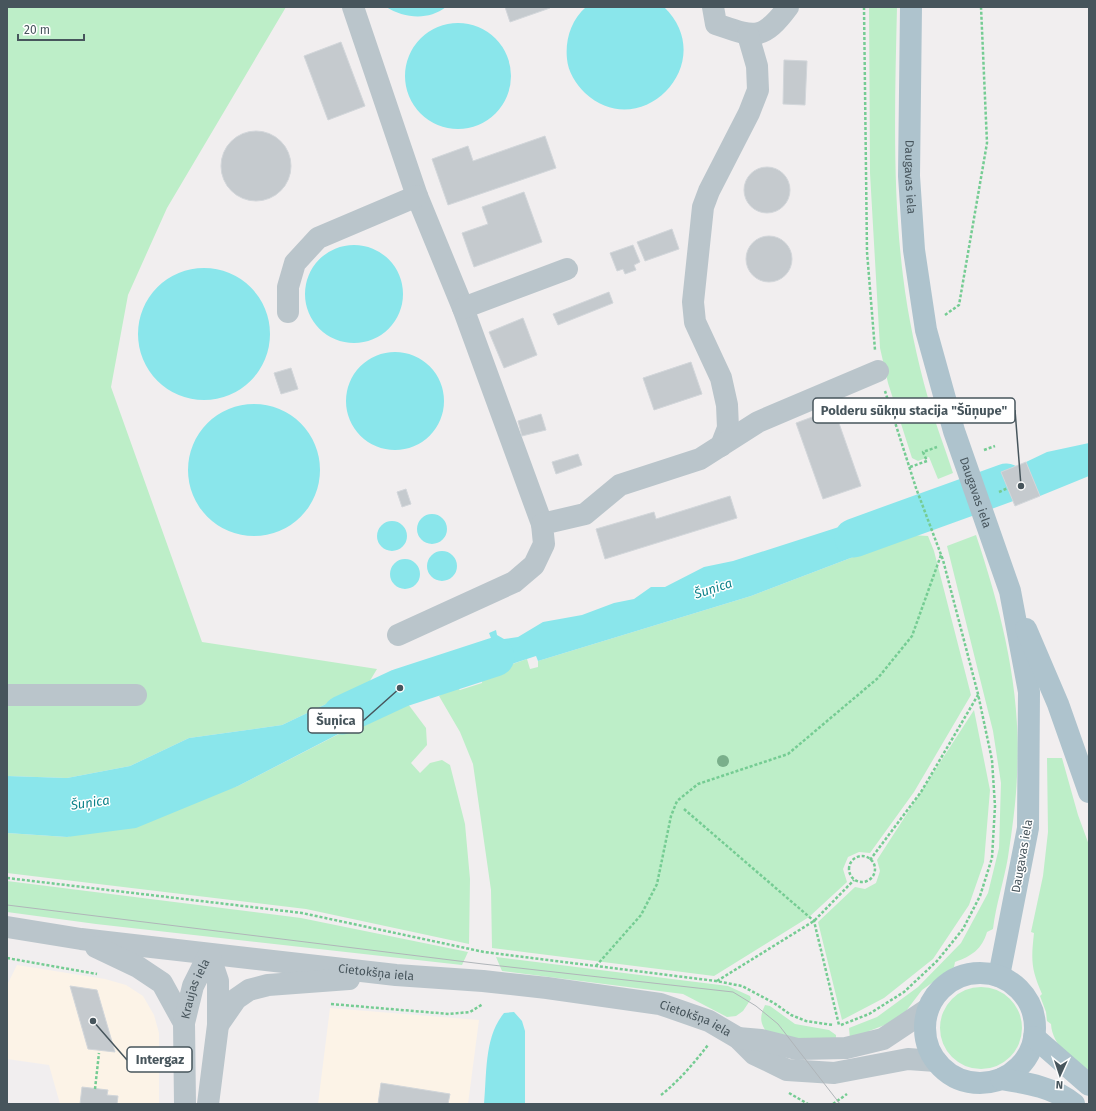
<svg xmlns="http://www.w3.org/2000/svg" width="1096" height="1111" font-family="'Fira Sans',sans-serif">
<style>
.commercial{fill:#fcf3e7}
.green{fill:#bdeec8}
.water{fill:#8ae6eb}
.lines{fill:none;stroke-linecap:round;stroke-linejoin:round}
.river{stroke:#8ae6eb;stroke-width:39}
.building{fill:#c5cace;stroke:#d2d6da}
.path{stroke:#75cc93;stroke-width:2.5;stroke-dasharray:3 2;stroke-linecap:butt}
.minor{stroke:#bac5cb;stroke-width:22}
.major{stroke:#aec3cd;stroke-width:22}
.tram{stroke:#b0b5b9;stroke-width:1}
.tree{fill:#7aaf8b}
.labels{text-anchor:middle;stroke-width:3;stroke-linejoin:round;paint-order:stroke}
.street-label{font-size:12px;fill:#47555c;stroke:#fff}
.water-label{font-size:13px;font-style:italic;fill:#0f838a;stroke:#fff}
.leader{fill:none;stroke:#47555c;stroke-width:1.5}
.callout-dot{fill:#47555c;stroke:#fff;stroke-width:1.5}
.callout{fill:#fff;stroke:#47555c;stroke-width:1.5}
.callout-label{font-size:13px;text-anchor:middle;font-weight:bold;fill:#47555c}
</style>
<rect width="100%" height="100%" fill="#f1eeef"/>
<path class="commercial" d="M17,965L105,979L126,985L143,996L154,1015L159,1033V1104H60L49,1065L7,1059V985Z
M330,1008L479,1020L468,1104H318Z"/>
<path class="green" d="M7,7H286L167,208L128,295L111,387L202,642L377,669L368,684L282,725L189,738L130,766L67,778L7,776Z
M869,7H897C895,97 892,187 903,276C908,317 917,359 928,398C935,423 945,448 953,473L938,479L929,457L918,461L912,458L888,383L880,348L870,173Z
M911,535L928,536L934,551L971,695L914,792L870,853L859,852L848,857L843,869L847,882L809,917L714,976L492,948L491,890L473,764L460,732L439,696L442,694L438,682L445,679L460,690L482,683L483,674L527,659L530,669L538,667V661L751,596Z
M976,535C1002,613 1022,692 1017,776C1016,802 1012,831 1008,857C1004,881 996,904 993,929L987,932C982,949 972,956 955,962L954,967L922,990L906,1011L890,1023L869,1031L868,1034L850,1039L849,1028L877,1017L918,987L961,943L988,893L999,848L1001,783L993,731L947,546Z
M405,700L426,728L427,745L411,763L420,773L430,763L442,760L450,765L465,824L470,879L469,944L306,909L7,873V833L67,837L238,786Z
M974,710L990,790L984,862L969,905L933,959L884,998L842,1020L818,922L855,887L865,889L876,883L880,871L877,860Z
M1047,758H1062L1078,815L1089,845V1077C1075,1062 1052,1046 1051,1024L1047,1021L1046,1012L1040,996L1042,994C1031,969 1031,960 1034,933L1031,932L1043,876L1048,832Z
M7,881L301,918L468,952L462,965L96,924L7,912Z
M496,957L728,986L750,996L751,999L743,1011L736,1016L727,1017L683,994L502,971Z
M940 1028a41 41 0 1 1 82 0a41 41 0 1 1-82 0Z
M765,1005L770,1006L795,1024L829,1030L836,1035V1041L823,1042L769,1035C760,1024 759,1018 765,1005Z"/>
<path class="water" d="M386,7H446C428,21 404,18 386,7Z
M586,7H664C721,62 641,145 585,93C576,84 568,72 567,59C565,40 571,20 586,7Z
M405 76a53 53 0 1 1 106 0a53 53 0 1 1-106 0Z
M305 294a49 49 0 1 1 98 0a49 49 0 1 1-98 0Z
M138 334a66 66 0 1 1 132 0a66 66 0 1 1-132 0Z
M346 401a49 49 0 1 1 98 0a49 49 0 1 1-98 0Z
M188 470a66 66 0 1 1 132 0a66 66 0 1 1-132 0Z
M1089,443V476L1040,496L1026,462L1047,452Z
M901,507L911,535L751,596L538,661L536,656L452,684L445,679L441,669L445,662L487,643L491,638L489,633L496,630L497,635L504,639L518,637L543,622L582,615L614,603L634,599L651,587H665L704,567L733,561Z
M417 529a15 15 0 1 1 30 0a15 15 0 1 1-30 0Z
M377 536a15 15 0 1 1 30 0a15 15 0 1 1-30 0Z
M427 566a15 15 0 1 1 30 0a15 15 0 1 1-30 0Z
M390 574a15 15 0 1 1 30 0a15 15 0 1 1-30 0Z
M368,684L388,687L391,695L377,714L238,786L136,828L67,837L7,833V776L67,778L130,766L189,738L282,725Z
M514,1012L522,1021L525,1031V1104H484C487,1074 484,1037 504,1013Z"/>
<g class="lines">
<path class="river" d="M854,538L1006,483
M342,715L400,688L495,657"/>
</g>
<path class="building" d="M505,7H549L550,8L510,22Z
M341,42L365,106L328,120L304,56Z
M784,60L807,61L805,105L783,104Z
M221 166a35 35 0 1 1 70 0a35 35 0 1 1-70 0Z
M545,136L556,168L448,205L432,159L468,146L473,161Z
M744 190a23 23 0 1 1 46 0a23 23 0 1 1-46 0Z
M524,192L542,242L474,267L462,233L488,224L482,207Z
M672,229L679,249L645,261L637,242Z
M746 259a23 23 0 1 1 46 0a23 23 0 1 1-46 0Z
M633,245L640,262L634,265L636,270L625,274L623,269L617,271L610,253Z
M609,292L613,303L558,325L553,314Z
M523,318L537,355L504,368L489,332Z
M691,362L702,394L654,410L643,378Z
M291,368L298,389L281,394L274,373Z
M834,409L861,486L823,499L796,423Z
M541,414L546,430L522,436L518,421Z
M578,454L582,465L556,474L552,462Z
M1026,462L1040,496L1015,506L1001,472Z
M406,489L411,504L402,507L397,492Z
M730,496L737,518L605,559L596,529L654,512L656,519Z
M70,986L97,990L115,1052L88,1049Z
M381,1083L450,1094L448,1104H378Z
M82,1087L108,1090L107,1095L118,1096L117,1104H80Z"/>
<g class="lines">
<path class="path" d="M864,7L867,252L875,350
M945,315L959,305L987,143L981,7
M984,450L995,446
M910,467L927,461L923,452L937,447
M999,492L1008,488
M684,809L814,921L839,1025
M849 869a13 13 0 1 1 26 0a13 13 0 1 1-26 0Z
M870,860L921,792L978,695
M7,878L302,913L484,952L716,981L742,986L774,1003L791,1015L806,1021L833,1025
M7,958L97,974
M596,966L641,915L657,884L671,816L677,801L698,784L788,754L878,678L912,636L941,555
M717,981L814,921L854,880
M331,1004L449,1014L470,1012L483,1004
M841,1025L869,1014L904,992L937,961L963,929L980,896L992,858L995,806L992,760L978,694L943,560L916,488L885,391
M95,1089L99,1053
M789,1093L808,1104
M661,1095C679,1081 694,1063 708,1045
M833,1104L847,1094"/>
<g class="minor">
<path d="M353,7L417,196L463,308L542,524"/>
<path d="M713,7L716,24C754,37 762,42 788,7"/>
<path d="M463,308L567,269"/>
<path d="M288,312V287L295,263L318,238L417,196"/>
<path d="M721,446L728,428L727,405L721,378L695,322L693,302L703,207L709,191L749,113L758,90L757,66L748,35"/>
<path d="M398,635L514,582L534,565L544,544L542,524L585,514L620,485L700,459L758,422L878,371"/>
<path d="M7,695H136"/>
<path id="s1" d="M7,927L81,939L396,975L483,981L547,988L660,1004L709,1021L738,1038L754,1054L787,1070L834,1073L908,1059L936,1061"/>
<path d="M96,947L138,967L162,983L184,1023"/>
<path d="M218,1025L236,999L249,990L268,985L349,979"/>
<path d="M738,1038L761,1040L797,1049L846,1048L883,1039L928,1009"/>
<path id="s2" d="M185,1104L184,1023L193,986L209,954"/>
<path d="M208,1104L218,1025V981L209,954"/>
</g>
<g class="major">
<path id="s3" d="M911,7L909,176L914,250L926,330L954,431L1010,591L1029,692L1028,828L999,976"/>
<path d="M1026,629L1058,704L1089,792"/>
<circle cx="980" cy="1028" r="55"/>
<path d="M1034,1037L1089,1085"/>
<path d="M1001,1079C1026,1083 1054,1087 1074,1104"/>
</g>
<path class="tram" d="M7,905L483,964L733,992L756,1006L778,1024L840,1104"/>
</g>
<circle class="tree" cx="723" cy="761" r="6"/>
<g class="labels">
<g class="street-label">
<text dy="4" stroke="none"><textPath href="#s3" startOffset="170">Daugavas iela</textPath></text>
<text dy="4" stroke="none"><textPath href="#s3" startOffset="494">Daugavas iela</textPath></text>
<text transform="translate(1022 856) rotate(-80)" y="4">Daugavas iela</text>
<text dy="4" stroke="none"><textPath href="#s1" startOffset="372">Cietokšņa iela</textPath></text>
<text dy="4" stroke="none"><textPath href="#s2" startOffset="117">Kraujas iela</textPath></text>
<text dy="4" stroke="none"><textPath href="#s1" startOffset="696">Cietokšņa iela</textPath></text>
</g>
<g class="water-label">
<text transform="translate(713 588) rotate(-18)" y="5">Šuņica</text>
<text transform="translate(90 802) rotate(-8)" y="5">Šuņica</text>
</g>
</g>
<path class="leader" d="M1021 486L1015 410M400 688L363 721M93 1021L127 1060"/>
<g class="callout-dot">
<circle cx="1021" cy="486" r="4"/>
<circle cx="400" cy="688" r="4"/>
<circle cx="93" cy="1021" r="4"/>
</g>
<g class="callout">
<rect x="813" y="398" width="202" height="25" rx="4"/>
<rect x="308" y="708" width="55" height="25" rx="4"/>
<rect x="127" y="1047" width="65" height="25" rx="4"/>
</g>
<g class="callout-label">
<text x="914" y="415">Polderu sūkņu stacija "Šūņupe"</text>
<text x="336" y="725">Šuņica</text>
<text x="160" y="1064">Intergaz</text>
</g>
<rect width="1096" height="1111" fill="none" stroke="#47555c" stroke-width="16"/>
<g transform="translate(1060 1075) rotate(183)" stroke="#ffffff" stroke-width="3" paint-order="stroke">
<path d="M0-3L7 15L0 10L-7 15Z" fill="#47555c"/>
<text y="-6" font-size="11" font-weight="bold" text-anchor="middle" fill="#47555c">N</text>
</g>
<path d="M18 34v6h66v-6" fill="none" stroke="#47555c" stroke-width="2"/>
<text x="24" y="34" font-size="12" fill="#47555c" stroke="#ffffff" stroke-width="3" paint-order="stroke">20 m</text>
</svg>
